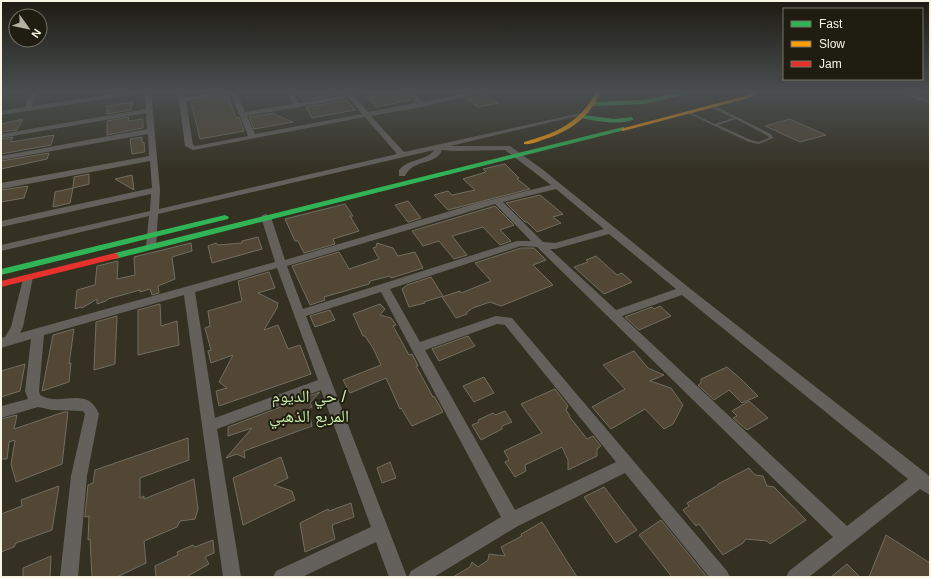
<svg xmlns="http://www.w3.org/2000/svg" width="931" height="578" font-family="Arial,'Noto Naskh Arabic',sans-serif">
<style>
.building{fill:#514734;stroke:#726d62}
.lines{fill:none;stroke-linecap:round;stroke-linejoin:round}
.lane{fill:#64615c;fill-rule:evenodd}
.street{fill:#64615c;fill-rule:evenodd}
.fast{fill:#30b455;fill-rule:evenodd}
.slow{fill:#ff9f0a;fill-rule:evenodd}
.jam{fill:#e5322d;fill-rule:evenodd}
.labels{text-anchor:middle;stroke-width:4;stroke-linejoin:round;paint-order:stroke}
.near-neighbourhood-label{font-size:17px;fill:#cbeea7;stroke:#1f1d12}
</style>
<rect width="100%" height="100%" fill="#343122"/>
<path class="building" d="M298,92H341L342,94L303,101Z
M363,92H405L411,100L376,107Z
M487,95L498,103L478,107L467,99Z
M228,96L236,118L239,117L244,131L200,139L191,102Z
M347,100L355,110L312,118L306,107Z
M133,102L131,110L107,114V106Z
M275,113L276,115L293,122L254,129L249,117Z
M129,117L128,121L143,119V128L107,135V121Z
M23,119L17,130L1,132V124Z
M790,119L826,135L800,142L765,126Z
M54,135L51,145L1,154V139L13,137L11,142Z
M142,137V143L144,142L145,152L132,154L130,139Z
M49,153L47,159L1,169V161Z
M505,164L519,178L517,179L530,189L448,210L434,195L448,191L452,195L475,190L463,179L486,172L483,169Z
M89,174V184L73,188L74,177Z
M132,175L134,190L115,179Z
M28,186L24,198L1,202V190Z
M73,188L70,203L53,207L55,192Z
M540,195L563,214L553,217L561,223L537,232L527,222H525L506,203Z
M408,201L421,218L408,222L395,205Z
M345,204L353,216H350L359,231L333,239L335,244L304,253L298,241H295L285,219Z
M495,206L514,225L500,230L511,241L500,245L483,227L452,236L467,255L454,259L439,241L423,246L412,231Z
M258,237L262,249L212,263L208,246L216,243L218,245L242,243V241Z
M191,243L192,251L172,257L175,279L158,286L159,293L152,295L150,289L140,292V290L108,299L106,301L97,304V299L82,308L81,307L75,309L77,290L95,285L97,266L118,261L117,279L135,275L134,257Z
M377,243L393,248L398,256L415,252L423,268L391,278L390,276L370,281L369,284L324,297L325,300L310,305L292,266L339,252L349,269L379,259L373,248L376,247Z
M521,248H534L546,260L533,265L553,285L501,306L490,302L473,308L467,312V314L456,318L442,297L460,291L461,293L491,281L475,263Z
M596,256L617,275L622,273L632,282L604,294L574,267L588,262L586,260Z
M269,272L275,288L258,293L278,303L277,308L264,330L278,325L288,349L300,345L311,374L219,406L216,391L227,388L219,382L233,355L211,363L208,351L211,350L205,328L210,326L208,311L242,301L238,281Z
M431,277L443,296L424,302L425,303L409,307L402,289L407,285Z
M160,304L161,326L177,321L179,345L138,355V310Z
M380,304L385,309L380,315L391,318L396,325L393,326L409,355L412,354L418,366H416L433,397L434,396L443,412L412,426L401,408L400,409L386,378L350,393L343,380L381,365L373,348L365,336H363L353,314Z
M660,306L671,316L639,330L625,317L652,307L654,309Z
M330,310L335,320L315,327L310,316Z
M117,316L115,364L94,370L96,322Z
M74,329L69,364L71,363L69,382L42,391L53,335Z
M468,336L475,346L439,361L432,349Z
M634,351L648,368L664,375L650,381L671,388L683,405L673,424L664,429L645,409L611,429L592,407L625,389L603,365Z
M25,364L20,391L1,397V371Z
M727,367L742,380L758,396L742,403L729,390L714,400L698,385L701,383V379Z
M484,377L494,393L474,402L463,386Z
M555,389L568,406L566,410L570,416H569L587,439L593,436L601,446L597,449V456L568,470V460L562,447L525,465L526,471L515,477L505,462L509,460L504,451L542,433L521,404Z
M320,392L310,403L312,407L308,409L312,426L244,451L245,458L237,454L226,458L252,428L228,436V427Z
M749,401L768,418L747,430L733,418L737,416L732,411Z
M505,411L512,422L502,426V429L481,440L472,425L479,422L478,420L493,413L495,415Z
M64,412H68L62,464L16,482L11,464L15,440L9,442L7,459H1V419L17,415L14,429Z
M188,438L189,460L140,478V498L144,496V499L194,479L198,509L195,519L180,521L177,527L144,541L146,563L117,577H92L90,539L88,540L89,516L85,517V515L88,485L93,483L95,470Z
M281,457L288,478L274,485L292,491L295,500L243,525L233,478Z
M390,462L396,478L382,483L377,468Z
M749,468L755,475L763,476L767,486L774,487L806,520L770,544L767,541L746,539L743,543L723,555L699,524L696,526L683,510L689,506L687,503L718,485V484Z
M59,486L52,530L16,543L14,547L1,552V514L22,506L21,500Z
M604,487L637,530L616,543L584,497Z
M351,503L354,517L332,525L335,539L305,552L300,523L328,509L329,511Z
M661,520L707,577H672L639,535Z
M542,522L577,577H453L470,567L472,562L478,567L488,560L489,554L505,556L501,547L522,536L521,534Z
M886,535L930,563V577H869Z
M213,540L214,553L205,557L209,564L186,577H156L155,566L178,555L177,552L193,545L195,547Z
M51,556L50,577H23V568Z
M847,564L860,577H831Z"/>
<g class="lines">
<path class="lane" d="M711,105H713L771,134L773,138L759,144L749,142L685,112L688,111L715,124L733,118L711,107ZM736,119L768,136L769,138L759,142L751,140L718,125Z"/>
<path class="street" d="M31,92H37L32,106L127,92H151L160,190L159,209L397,154L365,117L193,150L185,146L178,92H184L185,98L217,92H236L245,112L293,104L286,92H292L299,103L346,95L344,92H351L368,112L416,103L406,92H413L423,102L471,92H486L422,107L371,116L404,152L590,111V113L450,146H510L542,169L688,287L927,474L930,477V495L920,489L809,577H786L789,571L833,537L537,247L521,246L390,289L420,342L496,316L512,318L727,571L730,577H709L625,473L518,526L434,577H408L411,571L501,517L381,292L306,316L407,577H389L376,542L302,577H273L276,571L371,527L321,390L217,429L241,577H223L184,295L44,335L39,391L40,395C60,408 87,384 99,414L87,476L78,577H60L71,476L85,414L83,411L52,410L38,407L1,418V406L28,399L25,391L31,339L1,348V338L5,337L11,327L24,275H32L33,277L23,327L20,333L275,262L261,217L263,215L266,214L271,217L285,260L474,204L551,185L505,150L455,151L442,150C436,166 414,158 405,176H399V170C409,158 427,161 434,150L158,214L156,246L151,249L146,246L149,216L1,251V245L150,211L151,194L1,227V221L152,188L150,161L1,189V183L149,156L148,134L1,160V156L147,129L146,113L1,138V134L146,109L145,93L1,115V111L25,107ZM231,94L248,136L196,146L193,145L186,101ZM349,98L362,114L255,134L247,116ZM556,189L604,229L555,243L543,242L503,202ZM495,204L531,241H517L303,309L287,266ZM609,234L676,289L616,310L550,249H555ZM277,268L318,380L215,418L195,292ZM682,295L908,479L847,526L622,316ZM497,324L505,325L616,462L515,510L425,350Z
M897,92H908L930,100V104Z"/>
<path class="fast" d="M683,92H695L644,104L594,106L591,104L594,102L644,100Z
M583,115L614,119L631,117L634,119C622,126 594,121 581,118L580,117Z
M623,127L625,128V130L115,259L111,256L115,253Z
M225,215L229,217L228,219L1,275V269Z"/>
<path class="slow" d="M596,92H601C589,117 571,131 545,139C539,141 531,145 524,144V142C556,133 580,123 596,92Z
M751,92H758L749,98L623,131L620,129L745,96Z"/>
<path class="jam" d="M115,253L119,256L118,258L1,287V281Z"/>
</g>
<linearGradient id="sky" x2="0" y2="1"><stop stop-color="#1d1b13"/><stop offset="0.53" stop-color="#4a4e4f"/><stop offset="1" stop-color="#4a4e4f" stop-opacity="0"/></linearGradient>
<rect width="931" height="173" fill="url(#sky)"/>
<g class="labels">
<g class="near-neighbourhood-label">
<text x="309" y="402">حي الديوم /<tspan x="309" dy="20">المربع الذهبي</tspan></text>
</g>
</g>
<rect width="931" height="578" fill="none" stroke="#f8f5e5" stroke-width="4"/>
<rect x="783" y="8" width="140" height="72" fill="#1f1d12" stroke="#767366"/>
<rect x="791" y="21" width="20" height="6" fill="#30b455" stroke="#767366"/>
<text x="819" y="28" font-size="12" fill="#f8f5e5">Fast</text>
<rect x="791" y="41" width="20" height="6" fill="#ff9f0a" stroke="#767366"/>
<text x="819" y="48" font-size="12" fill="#f8f5e5">Slow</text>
<rect x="791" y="61" width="20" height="6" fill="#e5322d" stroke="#767366"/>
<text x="819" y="68" font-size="12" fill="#f8f5e5">Jam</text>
<g transform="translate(28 28) rotate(123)"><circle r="19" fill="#1f1d12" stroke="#767366"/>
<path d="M0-3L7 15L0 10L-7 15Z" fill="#b3b0a1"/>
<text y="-6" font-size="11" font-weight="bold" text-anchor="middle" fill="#f8f5e5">N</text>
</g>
</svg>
